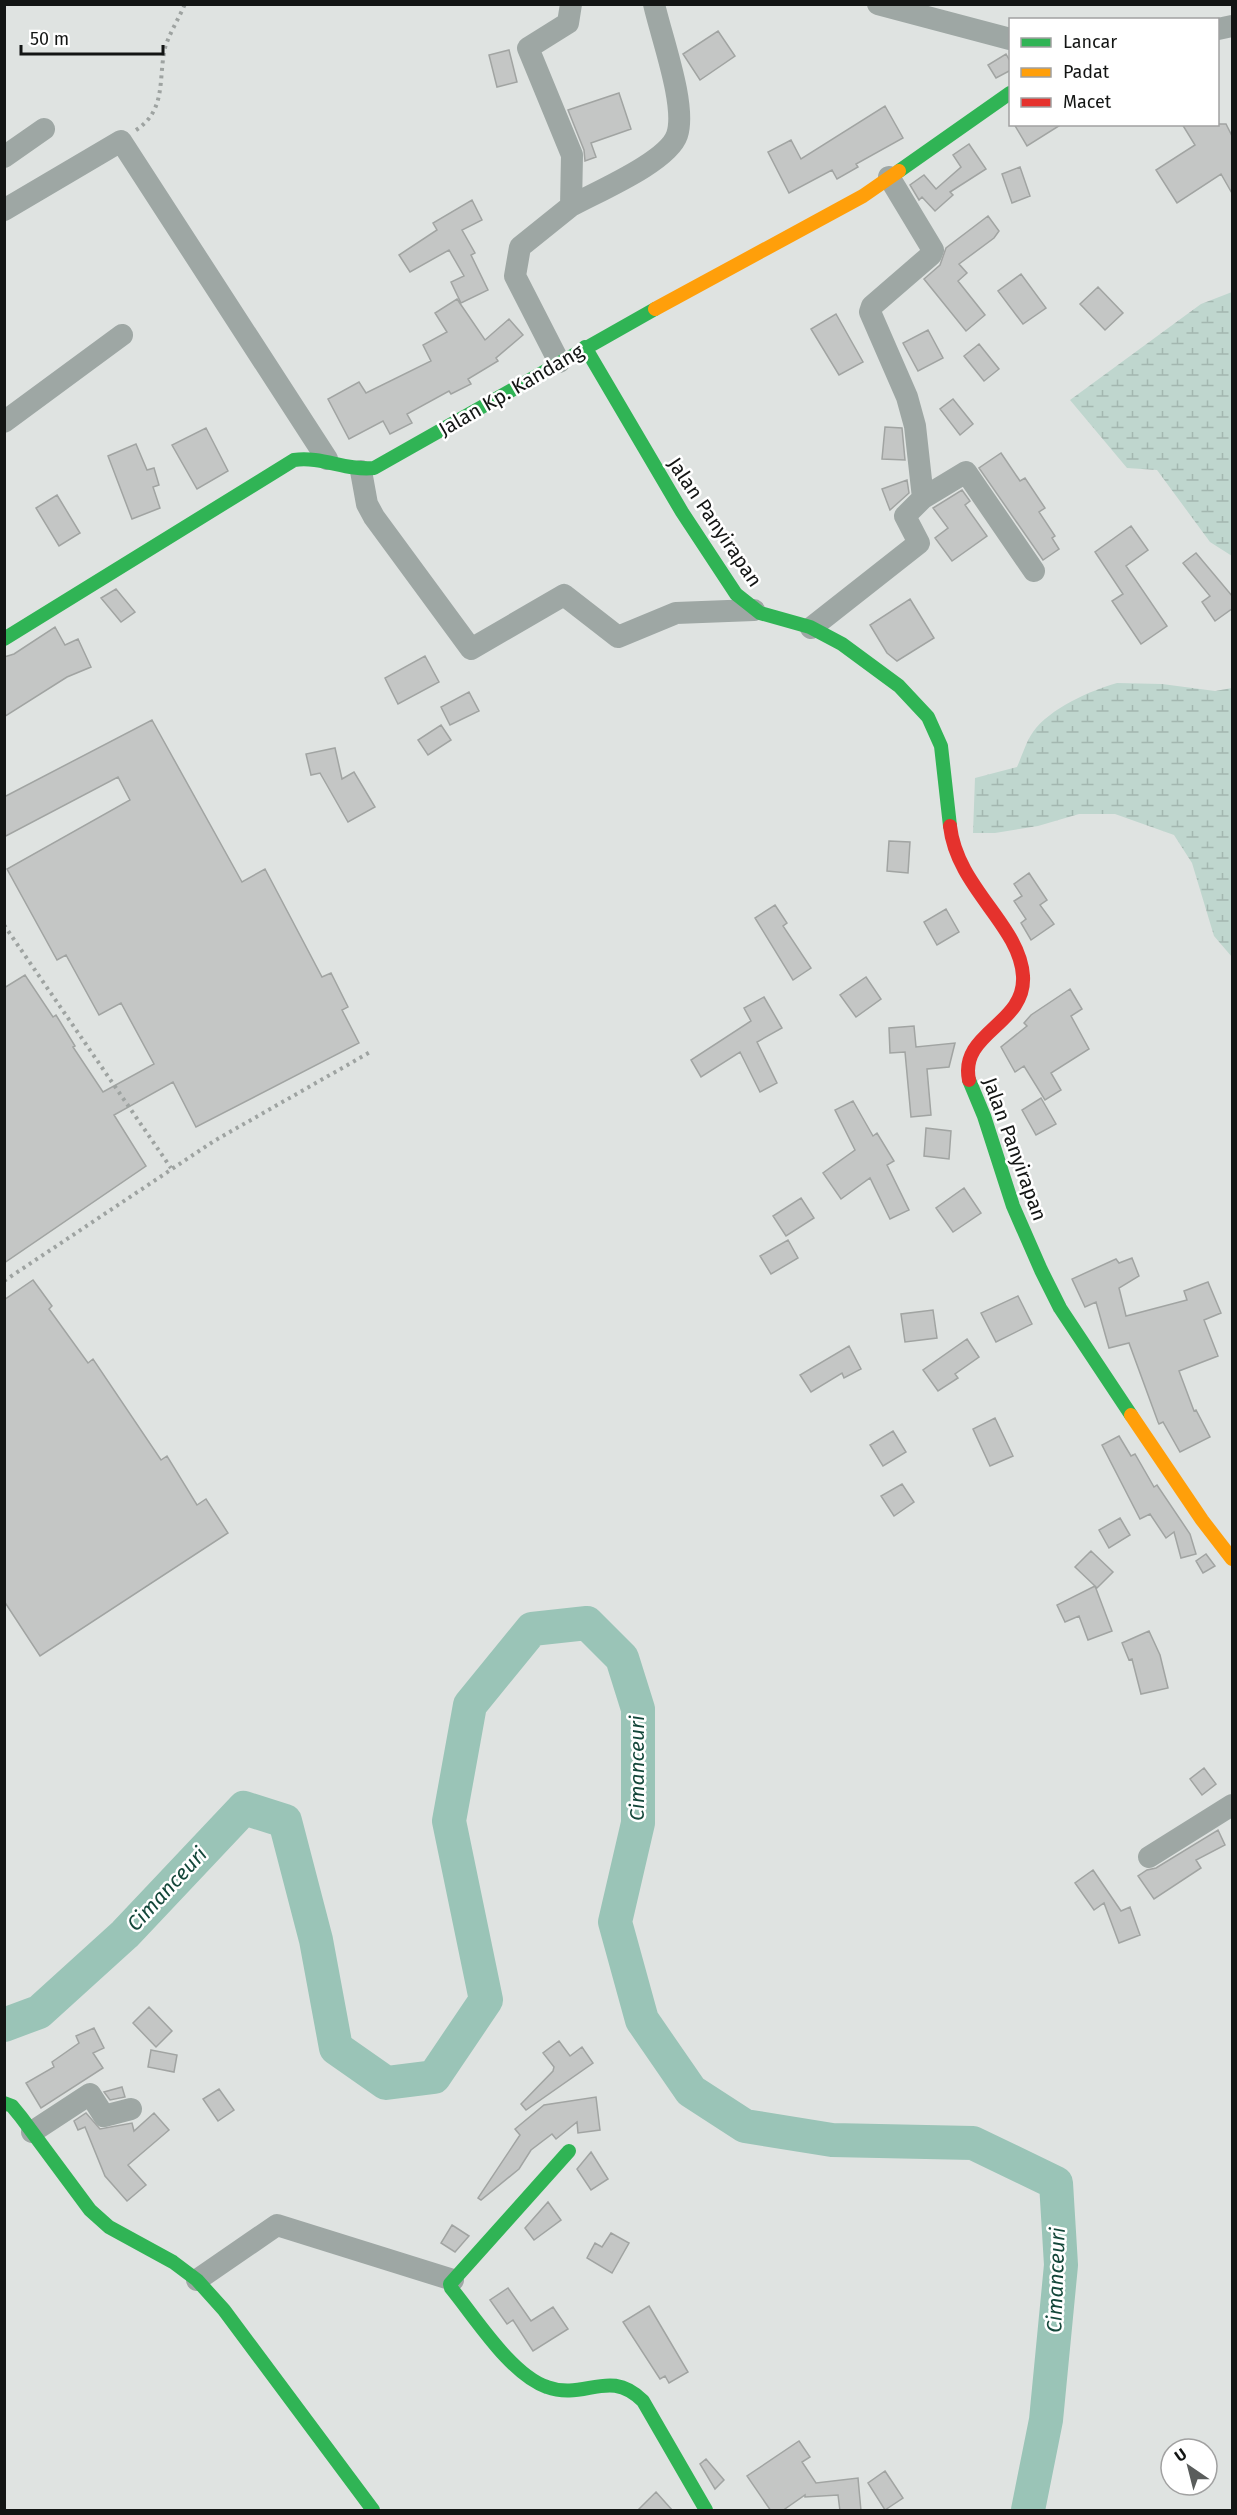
<svg xmlns="http://www.w3.org/2000/svg" width="1237" height="2515" font-family="'Fira Sans',sans-serif">
<style>
.wetland{fill:url(#wetland-marsh)}
.lines{fill:none;stroke-linecap:round;stroke-linejoin:round}
.river{stroke:#9ac4b7;stroke-width:34}
.building{fill:#c4c6c5;stroke:#a1a4a2;stroke-width:1.5}
.path{stroke:#9ea3a1;stroke-width:4;stroke-dasharray:3 4.5;stroke-linecap:butt}
.street{stroke:#9ea7a4;stroke-width:22}
.fast{stroke:#30b455;stroke-width:14}
.slow{stroke:#ff9f0a;stroke-width:14}
.jam{stroke:#e5322d;stroke-width:14}
.labels{text-anchor:middle;stroke-width:5;stroke-linejoin:round;paint-order:stroke}
.street-label{font-size:20px;fill:#131514;stroke:#fff}
.water-label{font-size:21px;font-style:italic;fill:#14473a;stroke:#fff}
</style>
<defs>
<pattern id="wetland-marsh" width="20" height="14" patternUnits="userSpaceOnUse" patternTransform="scale(1.5)"><rect width="20" height="14" fill="#bfd6ce"/><path d="M1 5h8M5 5V1M11 12h8M15 12V8" fill="none" stroke="#a3b7b0"/></pattern>
</defs>
<rect width="100%" height="100%" fill="#dfe3e1"/>
<path class="wetland" d="M1232,292V556L1210,542L1157,470L1127,468L1070,400L1201,304Z
M1117,683L1162,684L1215,691L1232,688V957L1214,936L1192,863L1174,835L1115,814H1079L1038,826L995,833H973L975,778L1017,767C1022,756 1026,742 1033,732C1049,709 1091,690 1117,683Z"/>
<g class="lines">
<path class="river" d="M4,2025L39,2012L125,1934L244,1808L285,1821L316,1940L336,2048L386,2083L434,2077L486,2000L449,1821L470,1705L532,1629L587,1623L622,1658L638,1709V1823L615,1922L642,2020L691,2091L745,2126L832,2140L973,2143L1056,2183L1061,2265L1046,2420L1028,2510"/>
</g>
<path class="building" d="M718,31L735,56L700,80L683,54Z
M509,50L517,82L497,87L489,55Z
M1006,54L1011,63V70L996,78L988,65Z
M619,93L631,129L591,143L596,157L585,161L584,150L568,110Z
M885,106L903,138L856,164L858,167L837,179L832,170L789,193L768,152L791,140L801,159Z
M1014,124H1062L1027,146Z
M1182,124H1226L1233,138V195L1221,174L1177,203L1156,170L1195,145Z
M969,144L986,169L950,192L953,195L935,211L922,197L919,200L910,185L924,175L936,189L961,167L953,155Z
M1020,167L1030,196L1012,203L1002,174Z
M472,200L482,220L462,230L475,253L471,255L488,290L461,303L451,282L464,276L449,250L410,272L399,255L437,230L433,223Z
M988,216L999,231L994,238L959,264L967,273L958,281L985,315L966,331L924,279L940,265L946,248Z
M1021,274L1046,308L1023,324L998,291Z
M1098,287L1123,313L1105,330L1080,304Z
M457,299L485,340L509,319L523,335L496,358L498,361L468,379L471,384L451,394L449,391L407,414L412,423L390,434L383,421L349,439L328,399L359,382L366,393L431,361L423,345L447,332L435,313Z
M836,314L863,362L839,375L811,329Z
M928,330L943,358L918,371L903,343Z
M979,344L999,369L984,381L964,356Z
M953,399L973,424L960,435L940,409Z
M885,427L902,428L905,460L882,459Z
M206,428L228,471L197,489L172,445Z
M136,444L147,470L154,468L159,485L153,487L160,508L132,519L108,456Z
M1001,453L1020,481L1025,478L1045,508L1039,512L1055,536L1052,538L1059,549L1043,560L979,468Z
M907,480L909,493L890,510L882,489Z
M962,490L970,501L965,505L987,536L952,561L935,538L948,528L933,508Z
M57,495L80,533L59,546L36,508Z
M1131,526L1148,550L1126,566L1167,626L1141,644L1112,601L1123,594L1095,552Z
M1196,553L1233,597V608L1215,621L1202,602L1210,596L1183,563Z
M116,589L135,612L121,622L101,598Z
M910,599L934,638L897,661L887,653L870,625Z
M55,627L65,645L78,639L91,667L67,677L4,717V657L14,654Z
M425,656L439,682L398,704L385,678Z
M469,692L479,711L450,725L441,707Z
M152,720L242,882L265,869L322,977L331,973L348,1007L342,1010L359,1043L196,1127L173,1082L114,1115L146,1166L4,1263V988L25,975L53,1017L56,1015L75,1046L73,1047L103,1092L154,1064L121,1003L99,1015L66,955L57,960L7,869L130,800L118,777L4,837V797Z
M441,725L451,740L428,755L418,740Z
M335,748L342,779L354,772L375,807L348,822L320,773L311,775L306,754Z
M889,841L910,842L908,873L887,871Z
M1029,873L1047,900L1040,905L1054,924L1031,940L1021,923L1026,919L1014,901L1022,896L1014,884Z
M775,905L787,923L783,926L811,968L793,980L755,918Z
M946,909L959,932L937,945L924,922Z
M866,977L881,999L856,1017L840,995Z
M1070,989L1082,1009L1071,1016L1089,1049L1051,1073L1061,1090L1045,1100L1024,1066L1015,1072L1001,1047L1027,1026L1024,1023L1031,1015Z
M764,997L782,1028L757,1042L777,1083L760,1092L740,1052L701,1077L691,1060L751,1021L744,1008Z
M914,1026L916,1047L955,1043L949,1067L927,1069L931,1115L911,1117L905,1052L890,1053L889,1028Z
M1041,1098L1056,1124L1036,1135L1022,1110Z
M853,1101L873,1136L877,1133L894,1161L887,1165L909,1210L890,1219L870,1178L841,1199L823,1173L855,1150L835,1110Z
M926,1128L951,1131L949,1159L924,1156Z
M964,1188L981,1213L953,1232L936,1208Z
M801,1198L814,1218L786,1236L773,1216Z
M788,1240L798,1258L771,1274L760,1256Z
M1132,1258L1139,1276L1119,1288L1126,1316L1187,1300L1184,1291L1208,1282L1221,1313L1204,1320L1218,1356L1179,1371L1194,1411L1196,1410L1210,1437L1180,1452L1163,1422L1159,1424L1158,1422L1129,1343L1109,1348L1096,1302L1085,1307L1072,1279L1116,1259L1119,1263Z
M33,1280L52,1306L49,1309L88,1363L93,1359L161,1460L167,1456L197,1505L206,1499L228,1533L40,1656L4,1601V1300Z
M1018,1296L1032,1324L996,1342L981,1313Z
M933,1310L937,1338L905,1342L901,1314Z
M967,1339L979,1357L955,1374L958,1378L938,1391L923,1370Z
M849,1346L861,1369L844,1378L842,1373L811,1392L800,1375Z
M995,1418L1013,1456L990,1466L973,1429Z
M893,1431L906,1452L883,1466L870,1445Z
M1119,1436L1131,1456L1135,1454L1154,1487L1157,1485L1190,1534L1196,1554L1181,1558L1174,1532L1166,1538L1150,1514L1140,1519L1102,1445Z
M902,1484L914,1502L894,1516L881,1496Z
M1120,1518L1130,1535L1109,1548L1099,1530Z
M1091,1551L1113,1572L1097,1588L1095,1586L1112,1631L1088,1640L1079,1616L1065,1622L1057,1605L1095,1586L1075,1567Z
M1206,1554L1215,1566L1203,1573L1196,1561Z
M1149,1631L1160,1655L1168,1688L1141,1694L1132,1659L1129,1660L1122,1643Z
M1204,1768L1216,1784L1202,1795L1190,1779Z
M1218,1830L1225,1845L1196,1860L1201,1868L1154,1899L1138,1876L1147,1870L1156,1868Z
M1093,1870L1121,1911L1130,1907L1140,1935L1119,1943L1104,1903L1094,1910L1075,1883Z
M149,2007L172,2031L156,2047L133,2023Z
M94,2028L104,2048L93,2053L103,2068L41,2108L26,2083L54,2067L52,2062L79,2043L76,2036Z
M559,2041L570,2056L582,2047L593,2063L526,2110L521,2104L553,2071L554,2067L543,2053Z
M151,2050L177,2055L174,2072L148,2067Z
M122,2087L125,2097L110,2100L104,2092Z
M219,2089L234,2110L218,2121L203,2099Z
M596,2097L600,2130L578,2133L577,2122L556,2139L552,2134L531,2150L519,2169L481,2200L478,2198L520,2135L515,2129L544,2105Z
M86,2113L100,2129L132,2123L134,2131L154,2113L169,2130L128,2165L146,2185L127,2201L105,2176L85,2127L78,2130L74,2121Z
M591,2152L608,2179L591,2190L577,2169Z
M548,2202L561,2220L534,2240L525,2228Z
M452,2225L469,2236L455,2252L441,2243Z
M611,2233L629,2243L612,2273L587,2258L595,2243L602,2247Z
M508,2288L531,2321L553,2307L568,2329L533,2351L513,2320L507,2324L490,2300Z
M649,2306L688,2372L669,2383L665,2376L660,2379L623,2322Z
M799,2441L810,2457L802,2462L816,2483L858,2478L861,2511H840L838,2495L805,2497V2495L782,2511H771L747,2476Z
M706,2459L724,2480L715,2489L700,2464Z
M885,2471L903,2498L885,2510L868,2483Z
M656,2492L673,2511H637Z"/>
<g class="lines">
<path class="path" d="M136,130C167,110 158,78 165,48C169,34 179,18 185,4
M4,925L171,1168
M4,1281L214,1141L372,1051"/>
<path class="street" d="M878,4L1010,39
M1218,29L1232,26
M4,157L44,129
M571,206C596,192 668,162 677,135C687,106 661,36 654,4
M4,210L121,141L327,459
M559,362L515,276L520,247L571,206L572,155L528,48L568,23L571,4
M4,422L122,335
M361,471L367,504L374,517L471,649L564,595L618,637L676,613L754,610
M923,498L966,472L1034,571
M811,628L919,543L905,516L923,498L915,426L907,397L870,312L872,306L931,255L933,250L889,177
M1149,1857L1232,1805
M32,2132L90,2094L104,2116L131,2109
M197,2280L277,2225L453,2280"/>
<path class="fast" d="M899,171L1010,93
M585,347L682,512L736,594L760,613L810,627L842,644L899,686L928,717L941,746L950,826
M4,639L294,460C322,456 346,471 374,468L655,309
M969,1080L984,1116L1013,1206L1041,1270L1060,1308L1131,1415
M4,2103L12,2106L21,2117L90,2210L109,2227L173,2262L197,2280L224,2310L373,2510
M569,2151L450,2284L451,2288C475,2317 511,2375 547,2387C585,2401 609,2367 643,2401L706,2510"/>
<path class="slow" d="M655,309L863,196L899,171
M1131,1415L1202,1520L1232,1559"/>
<path class="jam" d="M950,826C957,888 1020,925 1023,976C1026,1025 959,1032 969,1080"/>
</g>
<g class="labels">
<g class="street-label">
<text transform="translate(511 390) rotate(-30)" y="7">Jalan Kp. Kandang</text>
<text transform="translate(715 522) rotate(56)" y="7">Jalan Panyirapan</text>
<text transform="translate(1015 1149) rotate(70)" y="7">Jalan Panyirapan</text>
</g>
<g class="water-label">
<text transform="translate(637 1768) rotate(-90)" y="7">Cimanceuri</text>
<text transform="translate(167 1889) rotate(-47)" y="7">Cimanceuri</text>
<text transform="translate(1056 2280) rotate(-88)" y="7">Cimanceuri</text>
</g>
</g>
<rect width="1237" height="2515" fill="none" stroke="#131514" stroke-width="12"/>
<rect x="1009" y="18" width="210" height="108" fill="#ffffff" stroke="#a1a1a1" stroke-width="1.5"/>
<rect x="1021" y="38" width="30" height="9" fill="#30b455" stroke="#a1a1a1" stroke-width="1.5"/>
<text x="1063" y="48" font-size="18" fill="#131514">Lancar</text>
<rect x="1021" y="68" width="30" height="9" fill="#ff9f0a" stroke="#a1a1a1" stroke-width="1.5"/>
<text x="1063" y="78" font-size="18" fill="#131514">Padat</text>
<rect x="1021" y="98" width="30" height="9" fill="#e5322d" stroke="#a1a1a1" stroke-width="1.5"/>
<text x="1063" y="108" font-size="18" fill="#131514">Macet</text>
<g transform="translate(1189 2467) rotate(325)"><circle r="28" fill="#ffffff" stroke="#a1a1a1" stroke-width="1.5"/>
<path d="M0-4.5L10 22L0 15L-10 22Z" fill="#5a5d5c"/>
<text y="-9" font-size="16" font-weight="bold" text-anchor="middle" fill="#131514">U</text>
</g>
<path d="M21 45v9h142v-9" fill="none" stroke="#131514" stroke-width="3"/>
<text x="30" y="45" font-size="18" fill="#131514" stroke="#ffffff" stroke-width="4.5" paint-order="stroke">50 m</text>
</svg>
